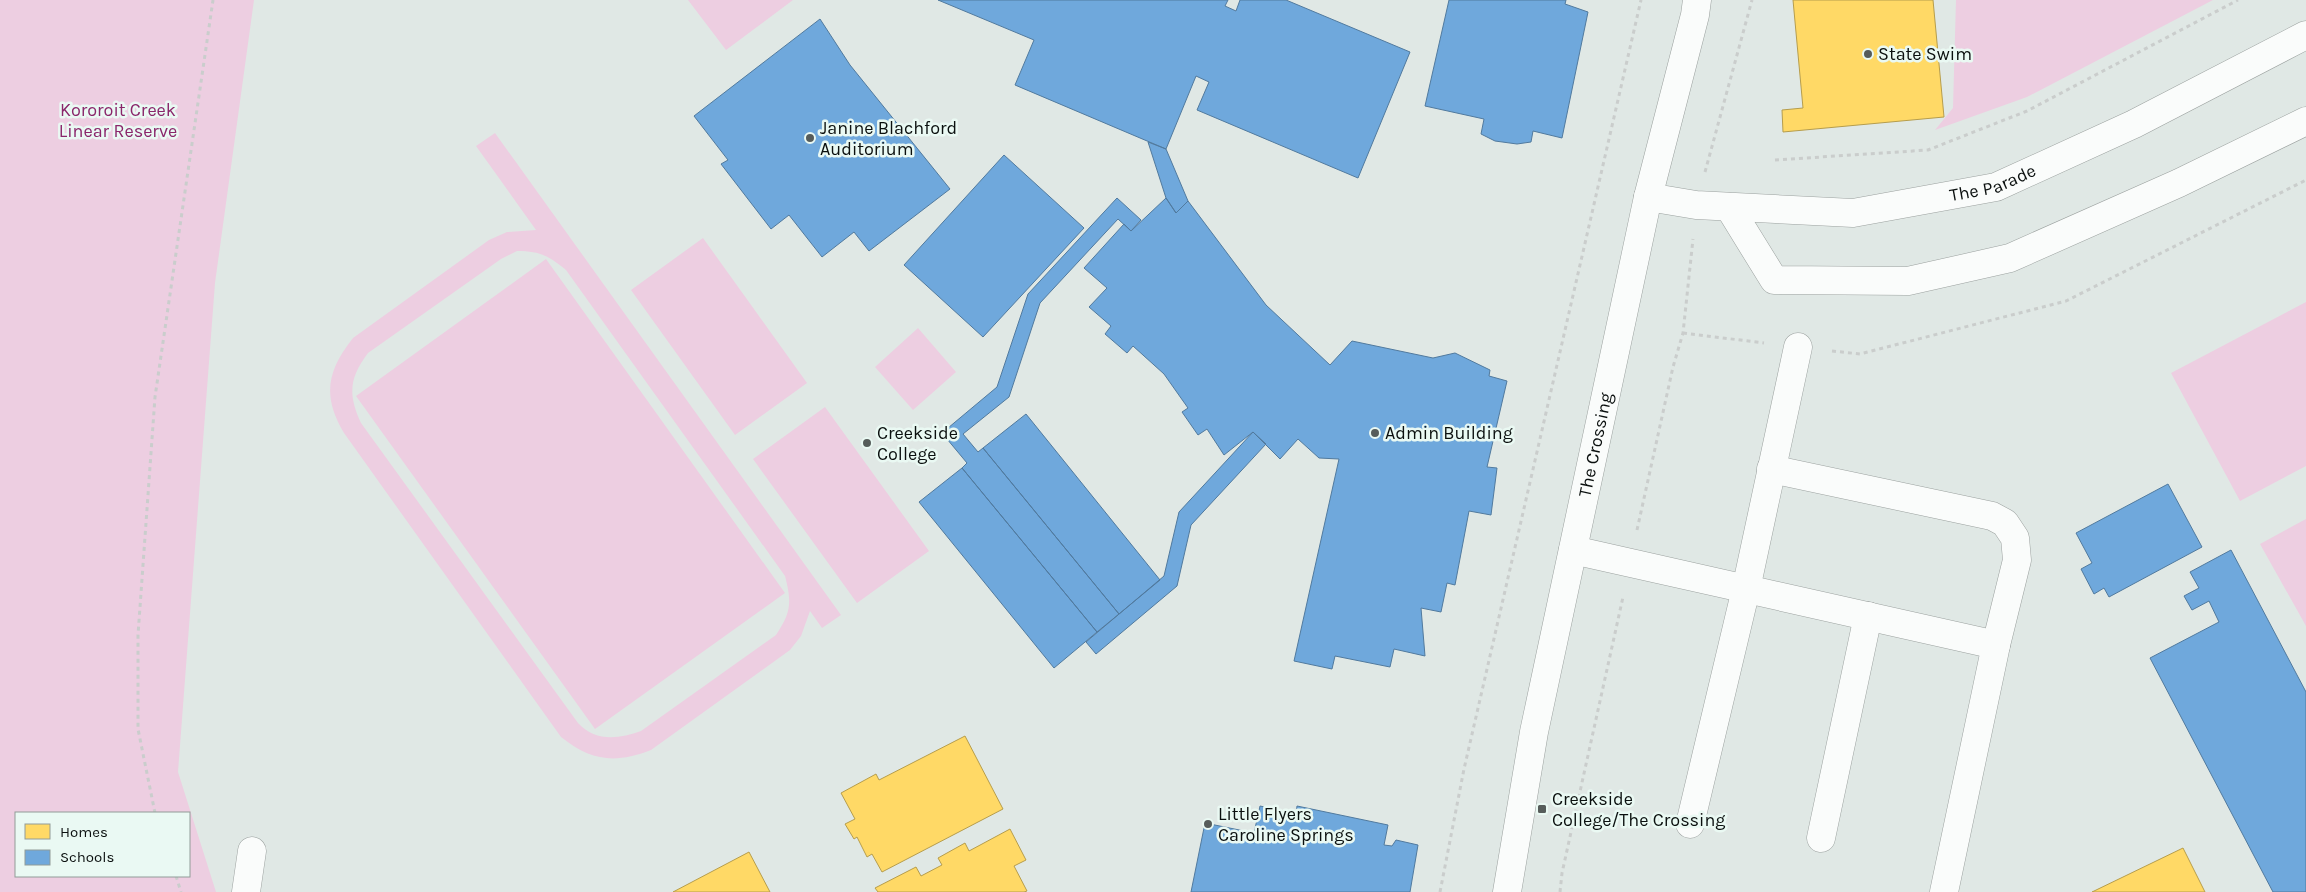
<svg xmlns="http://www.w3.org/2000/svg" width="2306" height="892" font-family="Karla,sans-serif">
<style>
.green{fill:#edcee1;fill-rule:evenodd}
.homes{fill:#ffd966;stroke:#b69d4c}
.schools{fill:#6fa8dc;stroke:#517a9e}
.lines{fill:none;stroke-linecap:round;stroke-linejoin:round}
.minor-casing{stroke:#9ba19f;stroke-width:29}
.path{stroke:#cacdcc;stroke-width:3;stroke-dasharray:4 4;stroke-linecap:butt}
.minor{stroke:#fafcfb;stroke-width:28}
.poi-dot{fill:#565c5a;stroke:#eaf9f3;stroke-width:2}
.labels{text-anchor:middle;stroke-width:5;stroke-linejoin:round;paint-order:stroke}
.poi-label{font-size:18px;fill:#0b100f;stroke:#eaf9f3;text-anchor:start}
.park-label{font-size:18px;fill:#8a266b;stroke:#eaf9f3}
.street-label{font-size:18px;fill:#0b100f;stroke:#eaf9f3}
</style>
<rect width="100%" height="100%" fill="#e0e8e5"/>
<path class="green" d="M0,0H254L215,283L178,772L216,892H0ZM16,813H189V876H16Z
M688,0H793L726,50Z
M1956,0H2213L2027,97L1935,130L1953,108Z
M495,133L841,615L822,628L810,611L801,636L790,650L651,750C615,764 591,761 561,737L344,433C322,396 327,371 353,338L489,240L507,232L536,230L476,146ZM517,251C540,251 549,256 566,270L785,576C792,603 791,612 776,635L641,731C619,739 595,742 578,723L361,423C348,395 349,378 368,353L501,259Z
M703,238L807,383L735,435L631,290Z
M546,259L785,593L595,729L356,396Z
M2306,302V466L2240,501L2171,373Z
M918,328L956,372L913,410L875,367Z
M825,407L929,551L857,603L753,459Z
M2306,519V626L2260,544Z"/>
<path class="homes" d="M1793,0H1933L1944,117L1783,132L1782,110L1803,108Z
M965,736L1003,809L882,872L872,854L867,857L857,837L854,839L845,824L855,819L841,793L876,774L879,780Z
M1010,829L1026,860L1014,866L1027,891L1024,892H878L875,888L916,867L921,876L942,865L938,858L965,843L969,851Z
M2183,848L2205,892H2092Z
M749,852L770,892H673Z"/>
<path class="schools" d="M938,0H1228L1225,6L1236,11L1240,0H1286L1410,52L1358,178L1197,110L1209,82L1196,76L1166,149L1015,85L1034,40Z
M1449,0H1566L1565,4L1588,12L1562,138L1533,131L1531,142L1517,144L1495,141L1481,134L1484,119L1425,106Z
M820,19L850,65L950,189L869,251L854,232L822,257L789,215L771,229L721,164L728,160L694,116Z
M1148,142L1166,149L1188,201L1176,213L1166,198Z
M1004,155L1084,228L983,337L904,265Z
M1117,198L1141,220L1131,231L1118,219L1040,303L1009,397L963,434L978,452L983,448L1119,614L1097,632L962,468L967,463L942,433L997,387L1028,294Z
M1166,198L1176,213L1188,201L1266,305L1330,365L1352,341L1433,358L1455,353L1490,370L1489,376L1507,381L1487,467L1497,468L1491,515L1469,511L1455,585L1447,583L1441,612L1421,608L1425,656L1394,649L1390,667L1335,656L1332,669L1294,661L1339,459L1319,458L1298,439L1280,459L1253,432L1224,455L1207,429L1198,435L1182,412L1188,408L1164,374L1133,346L1127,353L1105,334L1111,326L1089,307L1107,288L1084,268L1124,224L1131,231Z
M1026,414L1160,580L1119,614L983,448Z
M1253,432L1266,444L1191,525L1177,586L1096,654L1086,642L1164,576L1179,512Z
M962,468L1097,632L1054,668L919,502Z
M2168,484L2202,547L2109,597L2104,588L2094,594L2081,569L2092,563L2076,533Z
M2231,550L2306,692V892H2273L2150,658L2219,622L2209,601L2192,610L2184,596L2199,588L2190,572Z
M1260,806L1296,814L1297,806L1388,825L1384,845L1392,846L1396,840L1418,845L1410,892H1191L1205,823L1254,833Z"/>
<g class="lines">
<g class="minor-casing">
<g id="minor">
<path id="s1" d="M1648,197L1696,205L1853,213L1996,187L2134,124L2306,35"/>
<path d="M1729,207L1774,280L1908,281L2010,258L2179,183L2306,121"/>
<path d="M1771,469L1992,516L2005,523L2015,538L2017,560L1996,645L1944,892"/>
<path d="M1573,550L1996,645"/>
<path d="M1690,824L1746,589L1798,347"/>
<path d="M1821,838L1868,616"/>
<path d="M246,892L252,851"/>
<path id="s2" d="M1507,892L1534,732L1648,197L1695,15L1697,0"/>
</g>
</g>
<path class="path" d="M1775,160L1928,150L2027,111L2238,0
M1705,172L1752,0
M1683,333L1764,343
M1832,351L1860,354L2066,301L2306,180
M1637,530L1673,367L1683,333L1693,239
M155,813L138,729V635L155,397L213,0
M176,876L181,892
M1440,892L1464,769L1641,0
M1560,892L1562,873L1623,597"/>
<use href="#minor" class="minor"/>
</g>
<g class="poi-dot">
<circle cx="1868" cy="54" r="5"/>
<circle cx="810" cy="138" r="5"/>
<circle cx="1375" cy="433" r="5"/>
<circle cx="867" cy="443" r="5"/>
<rect x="1537" y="804" width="10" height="10" rx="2.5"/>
<circle cx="1208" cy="824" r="5"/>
</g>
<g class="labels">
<g class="poi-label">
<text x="1878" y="60">State Swim</text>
<text x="820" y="134">Janine Blachford<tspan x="820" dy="21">Auditorium</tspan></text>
<text x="877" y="439">Creekside<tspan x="877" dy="21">College</tspan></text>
<text x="1385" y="439">Admin Building</text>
<text x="1552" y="805">Creekside<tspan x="1552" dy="21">College/The Crossing</tspan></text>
<text x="1218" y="820">Little Flyers<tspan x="1218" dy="21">Caroline Springs</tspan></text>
</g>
<g class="park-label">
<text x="118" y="116">Kororoit Creek<tspan x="118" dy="21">Linear Reserve</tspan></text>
</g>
<g class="street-label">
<text dy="6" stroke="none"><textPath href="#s1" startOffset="349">The Parade</textPath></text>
<text dy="6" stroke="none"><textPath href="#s2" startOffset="456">The Crossing</textPath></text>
</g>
</g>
<rect x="15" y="812" width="175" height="65" fill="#eaf9f3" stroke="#919c98"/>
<rect x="25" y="824" width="25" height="15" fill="#ffd966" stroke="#919c98"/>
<text x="60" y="837" font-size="15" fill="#0b100f">Homes</text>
<rect x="25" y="850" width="25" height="15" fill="#6fa8dc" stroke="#919c98"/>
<text x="60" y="862" font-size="15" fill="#0b100f">Schools</text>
</svg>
